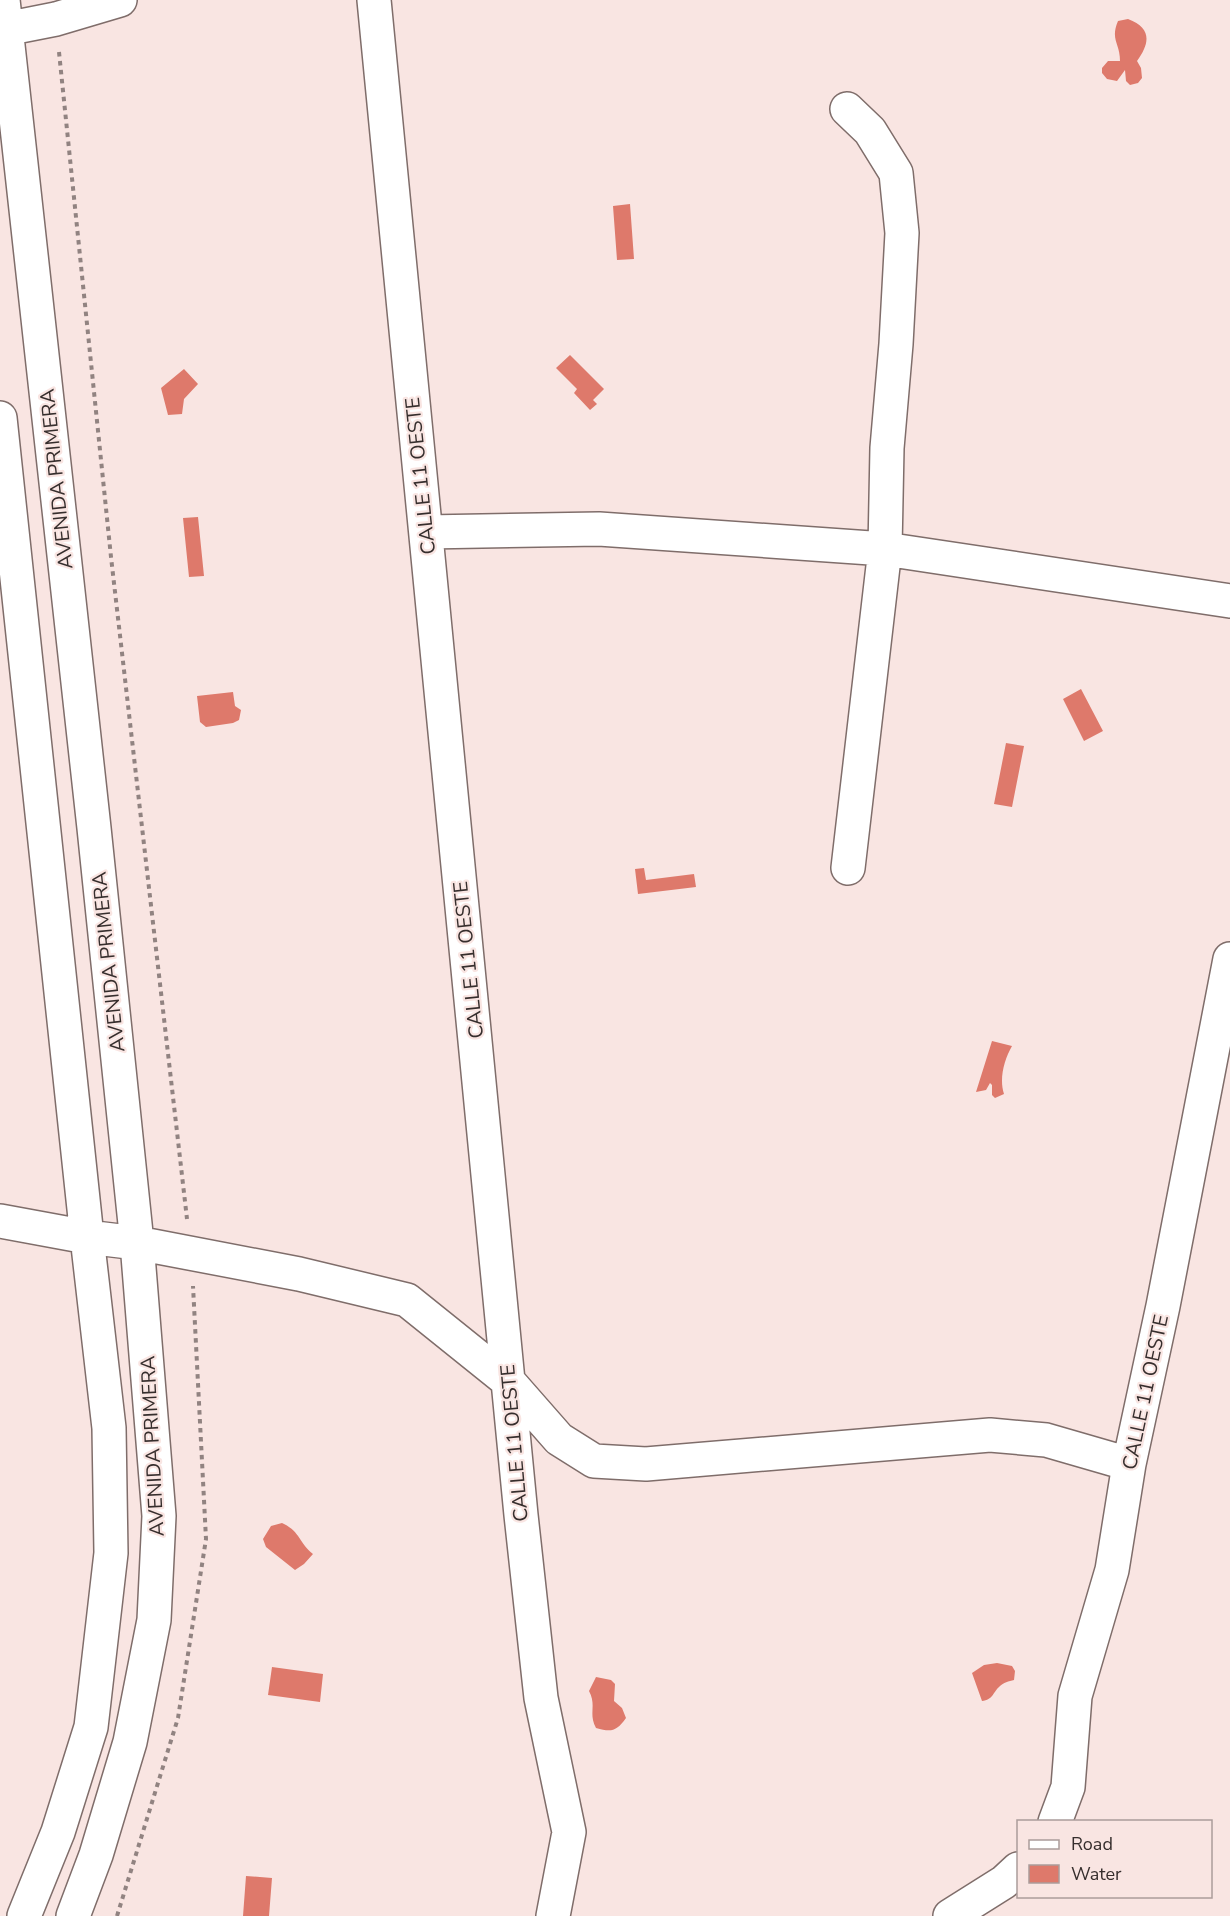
<svg xmlns="http://www.w3.org/2000/svg" width="1230" height="1916" font-family="'Nunito Sans',sans-serif">
<style>
.water{fill:#de796b}
.lines{fill:none;stroke-linecap:round;stroke-linejoin:round}
.minor-casing{stroke:#7f6d6a;stroke-width:36}
.path{stroke:#918381;stroke-width:4;stroke-dasharray:4.5 4.5;stroke-linecap:butt}
.minor{stroke:#fff;stroke-width:33}
.labels{text-anchor:middle;stroke-width:4.5;stroke-linejoin:round;paint-order:stroke}
.street-label{font-size:20px;fill:#362e2d;stroke:#f9e5e2}
</style>
<rect width="100%" height="100%" fill="#f9e5e2"/>
<path class="water" d="M1128,19C1152,28 1150,43 1137,61L1141,68L1142,78L1138,83L1130,85L1126,81L1125,70L1117,81L1107,79L1102,73V68L1108,61H1120C1120,43 1110,40 1118,21Z
M630,204L634,259L617,260L613,206Z
M570,355L604,389L593,400L597,404L590,410L574,393L577,389L556,368Z
M184,369L198,384L184,399L182,414L168,415L161,388Z
M198,517L204,576L189,577L183,518Z
M1081,689L1103,731L1084,741L1063,699Z
M233,692L235,706L241,710L239,720L233,723L206,727L200,722L197,696Z
M1006,743L1024,746L1012,807L994,804Z
M644,868L646,880L694,874L696,887L638,894L635,869Z
M992,1041L1012,1046C1004,1060 999,1079 1004,1094L995,1098L992,1095V1085L990,1083L986,1090L976,1092Z
M282,1523C300,1531 299,1543 313,1554L304,1564L295,1570L266,1547L263,1539L271,1526Z
M997,1663L1012,1666L1015,1671L1014,1680C1009,1681 1003,1683 1000,1686C993,1692 993,1700 982,1701L972,1673L984,1665Z
M272,1667L323,1674L320,1702L268,1695Z
M596,1677L611,1680L615,1684L614,1701L622,1708L626,1718C616,1732 611,1732 596,1728C588,1713 597,1706 589,1691Z
M246,1876L272,1878L269,1916H243Z"/>
<g class="lines">
<g class="minor-casing">
<path id="minor" d="M3,0L94,828L137,1243L159,1516L154,1620L130,1742L96,1855L73,1916
M374,0L521,1515L541,1698L569,1832L553,1916
M0,30L56,19L120,0
M847,109L870,131L896,173L902,233L896,344L887,448L885,549L848,868
M0,418L87,1237L109,1428L111,1553L91,1727L58,1832L24,1916
M426,532L599,529L885,549L1230,601
M0,1221L87,1237L137,1243L299,1274L407,1300L509,1382L559,1439L594,1461L646,1464L990,1435L1046,1440L1129,1464
M1055,1822L1068,1787L1075,1696L1112,1570L1129,1464L1163,1306L1230,959
M950,1916L1004,1882L1018,1869"/>
</g>
<path class="path" d="M59,52L111,557L187,1219
M117,1916L178,1718L206,1539L193,1286"/>
<use href="#minor" class="minor"/>
</g>
<g class="labels">
<g class="street-label">
<text transform="translate(420 476) rotate(-96)" y="7">CALLE 11 OESTE</text>
<text transform="translate(56 479) rotate(-96)" y="7">AVENIDA PRIMERA</text>
<text transform="translate(468 960) rotate(-96)" y="7">CALLE 11 OESTE</text>
<text transform="translate(108 962) rotate(-96)" y="7">AVENIDA PRIMERA</text>
<text transform="translate(1145 1392) rotate(-78)" y="7">CALLE 11 OESTE</text>
<text transform="translate(514 1443) rotate(-95)" y="7">CALLE 11 OESTE</text>
<text transform="translate(152 1446) rotate(-93)" y="7">AVENIDA PRIMERA</text>
</g>
</g>
<rect x="1017" y="1820" width="195" height="78" fill="#f9e5e2" stroke="#ab9c9a" stroke-width="1.5"/>
<rect x="1029" y="1840" width="30" height="9" fill="#ffffff" stroke="#ab9c9a" stroke-width="1.5"/>
<text x="1071" y="1850" font-size="18" fill="#362e2d">Road</text>
<rect x="1029" y="1865" width="30" height="18" fill="#de796b" stroke="#ab9c9a" stroke-width="1.5"/>
<text x="1071" y="1880" font-size="18" fill="#362e2d">Water</text>
</svg>
